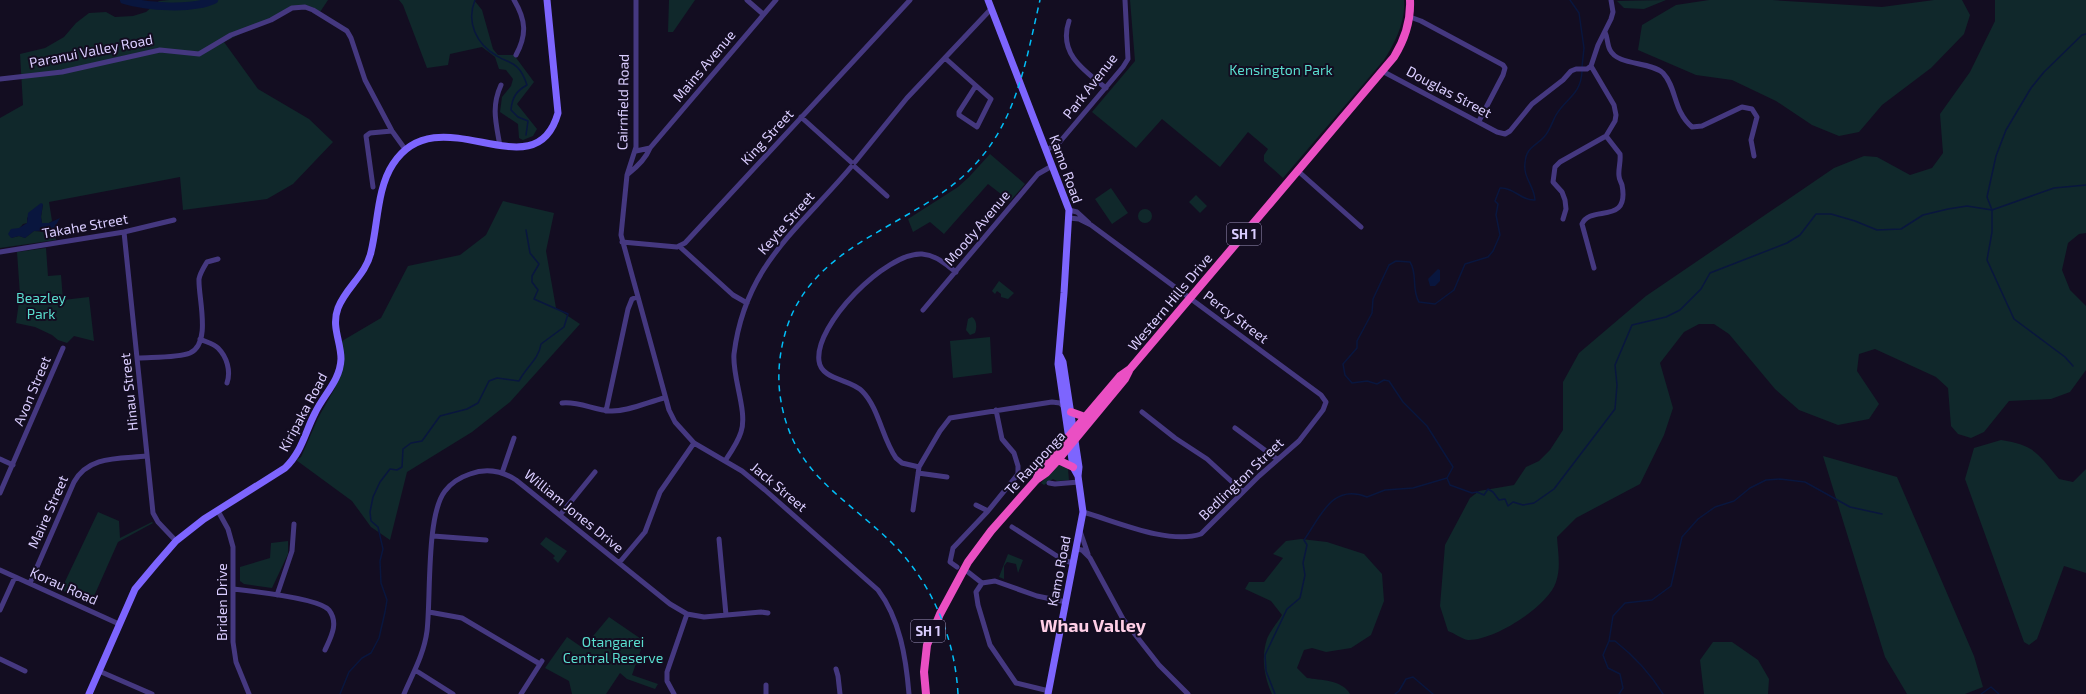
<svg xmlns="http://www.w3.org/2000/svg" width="2086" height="694" font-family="'Exo 2',sans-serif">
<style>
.green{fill:#10282b}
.water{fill:#09163e}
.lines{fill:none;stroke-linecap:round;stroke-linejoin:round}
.stream{stroke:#09163e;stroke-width:1.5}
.river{stroke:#09163e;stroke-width:8}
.minor{stroke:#453880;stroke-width:5}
.secondary{stroke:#7d65fe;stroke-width:7}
.trunk{stroke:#ea4fc3;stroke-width:8}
.rail{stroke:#01bef7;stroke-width:1.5;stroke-dasharray:6 5;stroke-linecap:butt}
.labels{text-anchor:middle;stroke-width:4;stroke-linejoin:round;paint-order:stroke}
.shield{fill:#130d21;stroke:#9e93bc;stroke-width:1}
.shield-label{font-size:13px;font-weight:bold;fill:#dacdff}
.street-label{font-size:14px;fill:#dacdff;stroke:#130d21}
.park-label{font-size:14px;fill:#5adecf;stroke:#130d21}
.district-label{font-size:18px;font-weight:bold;fill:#ffcfe7;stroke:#130d21}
</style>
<rect width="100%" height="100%" fill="#130d21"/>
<path class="green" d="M169,0H328L318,15L309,10L292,8L224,42L258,89L309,119L333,142L293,184L267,199L183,210L180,177L49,202L52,221L49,223H42L41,217L43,204L27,218V223L23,224L11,238L19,236L25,238L34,231L45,232L54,229L56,240L0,248V118L23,105L20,54L45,48L64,37L76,23L89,13L106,12L115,17L133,16L146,12L159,1Z
M399,0H474L482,10L493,49L498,55H514L534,82L517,104L537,129L533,136L523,140L519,138L518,124L500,112L502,97L511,86L513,79L506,70L499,69L495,57L482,47L450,54L448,65L427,68L403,5Z
M669,0H695L673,32H668Z
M1130,0H1404C1406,21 1395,43 1384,60L1283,178L1264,161V155L1268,149L1248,132L1220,167L1162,119L1136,148L1092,112L1135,61Z
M1666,0L1644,9L1624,8L1617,1Z
M1709,0H1772L1882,7L1934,0H1962L1970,15L1964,34L1931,68L1882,105L1859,132L1839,136L1812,125L1776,101L1732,80L1696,75L1638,50L1642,25L1676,5Z
M1995,0H2086V233L2079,234L2068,243L2062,270L2070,290L2086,306V370L2070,392L2051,399L2009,401L1984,432L1971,438L1958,434L1951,426L1948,388L1936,377L1875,349L1859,354L1857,371L1879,404L1869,419L1838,425L1799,410L1775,389L1729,334L1714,324H1699L1684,332L1660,363L1673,408L1664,435L1640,484L1576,518L1557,537C1558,553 1561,567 1556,582C1548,607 1493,641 1468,640C1462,639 1454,633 1448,631L1440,606L1445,545L1470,498L1479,491L1514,485L1526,467L1539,461L1550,450L1563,430V382L1579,353L1646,296L1834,168L1864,156L1877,157L1910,175L1932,168L1943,153L1940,114L1970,72L1995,21Z
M990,154L1025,184L1010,201L988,184L944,234L930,222L913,232L908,219L958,187L969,177Z
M1111,188L1128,213L1112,224L1095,199Z
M1196,195L1207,206L1200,213L1189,202Z
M503,201L554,213L546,251L556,308L580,324L510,402L472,432L407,472L390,540L371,527L352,501L296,460L301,457L318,418L335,388L342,361V341L381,318L408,266L460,255L486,235Z
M1138 216a7 7 0 1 1 14 0a7 7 0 1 1-14 0Z
M46,248L48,276L61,275L63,300L89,297L94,341L74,336L67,343L58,340L52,335L35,327L16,323L20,295L17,252Z
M999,281L1014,293L1008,299L1001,297V294L997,291L995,294L992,291Z
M972,317C977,320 977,328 975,333L970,335L966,330L968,319Z
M990,337L992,373L953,378L950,341Z
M2001,440C2035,445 2038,454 2059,479L2073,482L2086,469V573L2064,566L2037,639L2029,645L2024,642L1965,479L1974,448Z
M1823,456L1897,477L1974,656L1983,687L1965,694H1907L1885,657Z
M1058,464L1068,469L1069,480L1057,481L1053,479L1044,485L1041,483Z
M98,512L119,521L120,538L152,522L153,523L118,542L91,603L61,590Z
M546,537L567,551L558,563L553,558L555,556L540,544Z
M1301,539L1327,542L1364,554L1382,574L1384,601L1371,635L1351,648L1326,652L1312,648L1304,650L1297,668L1307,678C1320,680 1343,680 1350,694H1272C1264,677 1261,657 1267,639C1270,631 1278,622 1282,615L1271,601L1245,589L1249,582H1264L1283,558L1273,554L1286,541Z
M288,541V554L272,588L244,584L240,581V567L270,558L271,543Z
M1008,554L1023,560L1018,573L1016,564L1007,562L1004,566V579L999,577Z
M609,617L644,641L632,675L658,684L655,689L627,679L620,673L606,694H572L569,681L545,668L567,637L583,648Z
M1713,642H1732L1758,660L1769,679L1768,694H1704L1700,660Z"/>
<path class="water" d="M41,203L43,204L41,217L42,223H49L60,218L53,230L34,231L25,238L19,236L11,238L8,234L11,229L19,228L27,223L28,213Z
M1438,269L1440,270V281L1435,286H1430L1428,279Z"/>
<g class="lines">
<path class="stream" d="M475,0C466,22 476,44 497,56C504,61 512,61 518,68C523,73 525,79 527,85C516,91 512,98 511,110L518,117L528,121L526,135
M1570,0L1579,13L1584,48L1582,67
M2073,366L2065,357L2014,319L1987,260L1992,232V210L1987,197L1996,156L2006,130L2031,88L2044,72L2082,35L2086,34
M1447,478L1450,485L1472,493L1477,492L1484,495L1488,489L1493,492L1499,500L1505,499L1508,506L1513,502L1523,505L1534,503L1554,489L1615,409L1617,385L1615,365L1632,325L1666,317L1680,310L1701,289L1710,273L1787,243L1800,235L1816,214H1831L1855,221L1877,230L1901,229L1923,215L1948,209L1967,206L1992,210L2054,188L2086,185
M1609,641H1615C1634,656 1650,673 1663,694
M340,694L349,672L362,658L371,653L379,638L385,612L387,600L381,583L380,561L383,549L378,527L371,521L370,512L373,497L380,482L390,469L397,470L402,467L403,449L411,443L422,441L440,416L467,409L478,403L489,381L497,378L519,381C526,367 539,359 541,344L564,327L568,314L534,299L538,290L532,282V276L539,264L530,253L526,230
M1275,694L1266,671L1265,655L1287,609L1300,598L1305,575L1303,563L1307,545L1304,540C1321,516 1332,483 1367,497L1385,490L1413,488L1447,478L1453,467L1427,426L1403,402L1389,381L1384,380L1377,384L1367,381L1352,383L1345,375L1343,364L1357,348V341L1372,313L1373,299L1389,265L1396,261L1410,262C1418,274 1411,289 1419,302L1435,304L1454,290L1465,264L1488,257L1493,251L1500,235L1496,215L1498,204L1495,201L1500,188C1514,187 1521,201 1535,200C1534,185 1523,178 1525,163C1526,147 1536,146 1544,137C1550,131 1552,122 1556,115C1566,98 1581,95 1582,71
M1395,694L1399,691L1406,679L1413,677L1433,694
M1619,694L1623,688L1620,674L1608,668L1603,655L1609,641L1613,616L1625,603L1652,600L1671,586L1682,537L1698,519L1715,507L1734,501L1750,488L1766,480L1780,479L1805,482L1850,507L1882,514
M1981,694L1991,687L1999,694"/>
<path class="river" d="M124,0C146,7 193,10 214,0"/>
<path class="minor" d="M514,0C526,20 527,35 516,55
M636,0V147L627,175L621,235L669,410L675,422L694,443L742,471L765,490L878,590C900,619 906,658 909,694
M747,0L763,14
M1410,17L1421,21L1503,65L1505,68L1503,75L1479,121
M1069,21C1058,53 1083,70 1106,88
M1605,32C1608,38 1607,45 1610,50C1618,66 1650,61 1663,73C1677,88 1673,111 1692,127L1702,126L1742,107L1752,109L1757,117L1751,140L1754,156
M945,58L991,99L977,127L959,115V112L975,87
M1382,71L1497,132L1505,134L1510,131L1532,104L1563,80L1571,71L1576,69H1587L1591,66L1598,45L1611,19L1613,12L1611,0
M0,79L62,72L160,50L199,54L231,35L271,20L292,8L305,7L313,10L347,31L351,38L365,80L392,131L405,149
M801,117L851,162
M500,146C496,123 491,107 501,85
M1046,150L1058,144L1123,67L1128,59L1125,0
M636,151L650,148
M855,162L907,98L991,9
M855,167L887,196
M1298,171L1361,227
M628,174C637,167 646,158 650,148L776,0
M373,187L366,136L370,133L392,131
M1069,210L1077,212L1089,223
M1069,218L1079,219L1091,225L1321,395L1326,402L1323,410L1299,441L1259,476L1201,534C1168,545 1115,521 1083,512
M1563,219L1566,209L1565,200L1562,192L1553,182L1555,167L1560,162L1606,136L1615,121L1616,115L1614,105L1591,66
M124,232L153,513L158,522L176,541
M622,242L677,247L685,243L910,0
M679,246L733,295L747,303
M0,252L124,232L174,220
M1594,268L1582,224C1590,204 1630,226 1622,185C1621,182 1619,179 1619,176C1618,169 1621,162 1620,154L1606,136
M923,310L1038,174L1052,166
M200,339C206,342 214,344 218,348C227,357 231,371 227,383
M138,358C152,357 178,358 190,353C212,343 198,297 199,279C200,273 204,267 207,262L218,259
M562,403C578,401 594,410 610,411C627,412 648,402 664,398
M606,411L628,309L632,299L637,297
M1142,412L1175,438L1207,459L1243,492
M1235,428L1277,459
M0,459L13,465
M725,461C731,452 738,442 741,432C748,412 732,377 734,354C745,265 798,230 851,167
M919,467L902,463L896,458C882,438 879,408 862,391C851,379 821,380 819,361C814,325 886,252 922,254C936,255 945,264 956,272
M502,473L514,438
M918,473L947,477
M1049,483L1055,484L1079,482
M0,493L63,348
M976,505L988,511
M913,510L919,467L940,431L950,418L1052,402L1060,403L1064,407
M218,511L228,529L233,547V642L236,662L249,694
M560,515L595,472
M1012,527L1063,560L1073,563
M1080,531L1088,554
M433,536L486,540
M719,539L726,615
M1076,549L1082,550L1090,558L1123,619L1159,665L1188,694
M619,563L645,532L660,492L694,443
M957,567L950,562L953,548L988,511L1018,474V466L1014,453L1002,439L996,410
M0,570L119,624
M968,572L982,583
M30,583L74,482C89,455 120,459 147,456
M233,589C251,591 319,598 329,610C339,623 331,637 325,650
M277,595L292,551L294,524
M0,610L15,577
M429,612L462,618L540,664
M0,659L25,671
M836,669L838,676L840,694
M415,670L453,694
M99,671L152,694
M766,685V694
M1049,691L1016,683L990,645L978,605L976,592L982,583L995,581L1037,596L1066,602
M404,694C413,673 424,654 427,631C431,598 426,515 445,491C451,483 461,477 470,474C486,468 502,471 516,480L670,604L687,614L704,617L761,612L768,613
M521,694L542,661
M674,694L667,681V672L687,614"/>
<path class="secondary" d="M988,0L1069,210L1064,293L1058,364L1073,467L1078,476
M89,694L135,589L156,564L176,541L204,519L285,468C302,452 305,432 315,413C324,394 340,381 341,359C341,341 331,327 338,308C346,287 366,275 371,252C378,224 377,188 393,164C439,93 535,195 558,113L547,0
M1048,694L1083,512L1078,476L1079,467L1063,362L1060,356"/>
<path class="trunk" d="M1071,412L1085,417
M1058,460L1073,467
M1036,480L1041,469L1120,376L1130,369L1394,57C1405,39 1411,21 1410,0
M926,694L924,672L927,645L940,614L968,562L991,531L1036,480L1046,473L1058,460L1125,379L1129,371"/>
<path class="rail" d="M958,694C955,638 932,583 892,543C842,494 791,473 780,395C777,372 780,349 787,327C817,237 923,226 979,160C1018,115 1027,56 1040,0"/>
</g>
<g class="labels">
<g class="shield">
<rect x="1227" y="223" width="34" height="22" rx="3"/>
<rect x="911" y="620" width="34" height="22" rx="3"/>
</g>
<g class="shield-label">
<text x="1244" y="239">SH 1</text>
<text x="928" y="636">SH 1</text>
</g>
<g class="street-label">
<text transform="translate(91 51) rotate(-11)" y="5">Paranui Valley Road</text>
<text transform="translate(704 66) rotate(-50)" y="5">Mains Avenue</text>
<text transform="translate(1090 86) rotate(-52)" y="5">Park Avenue</text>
<text transform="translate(1449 92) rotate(28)" y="5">Douglas Street</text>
<text transform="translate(623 102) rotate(-89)" y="5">Cairnfield Road</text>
<text transform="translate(767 137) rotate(-47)" y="5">King Street</text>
<text transform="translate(1066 169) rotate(70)" y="5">Kamo Road</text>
<text transform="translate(786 223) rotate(-49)" y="5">Keyte Street</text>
<text transform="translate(85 226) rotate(-10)" y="5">Takahe Street</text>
<text transform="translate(977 228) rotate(-50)" y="5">Moody Avenue</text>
<text transform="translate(1170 302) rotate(-50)" y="5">Western Hills Drive</text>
<text transform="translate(1236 317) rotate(37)" y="5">Percy Street</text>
<text transform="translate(32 391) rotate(-67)" y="5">Avon Street</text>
<text transform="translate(129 392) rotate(-96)" y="5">Hinau Street</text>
<text transform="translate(303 412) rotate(-62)" y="5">Kiripaka Road</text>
<text transform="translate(1035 463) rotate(-47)" y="5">Te Rauponga</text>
<text transform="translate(1241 479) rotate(-44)" y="5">Bedlington Street</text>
<text transform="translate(779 487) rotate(40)" y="5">Jack Street</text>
<text transform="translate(574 511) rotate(39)" y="5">William Jones Drive</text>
<text transform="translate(48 512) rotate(-66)" y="5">Maire Street</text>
<text transform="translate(1059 571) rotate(-79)" y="5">Kamo Road</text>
<text transform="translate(64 586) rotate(24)" y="5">Korau Road</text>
<text transform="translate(222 602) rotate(-90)" y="5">Briden Drive</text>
</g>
<g class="park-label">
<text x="1281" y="75">Kensington Park</text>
<text x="41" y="303">Beazley<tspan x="41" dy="16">Park</tspan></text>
<text x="613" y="647">Otangarei<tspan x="613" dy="16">Central Reserve</tspan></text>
</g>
<g class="district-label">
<text x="1093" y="632">Whau Valley</text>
</g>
</g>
</svg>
